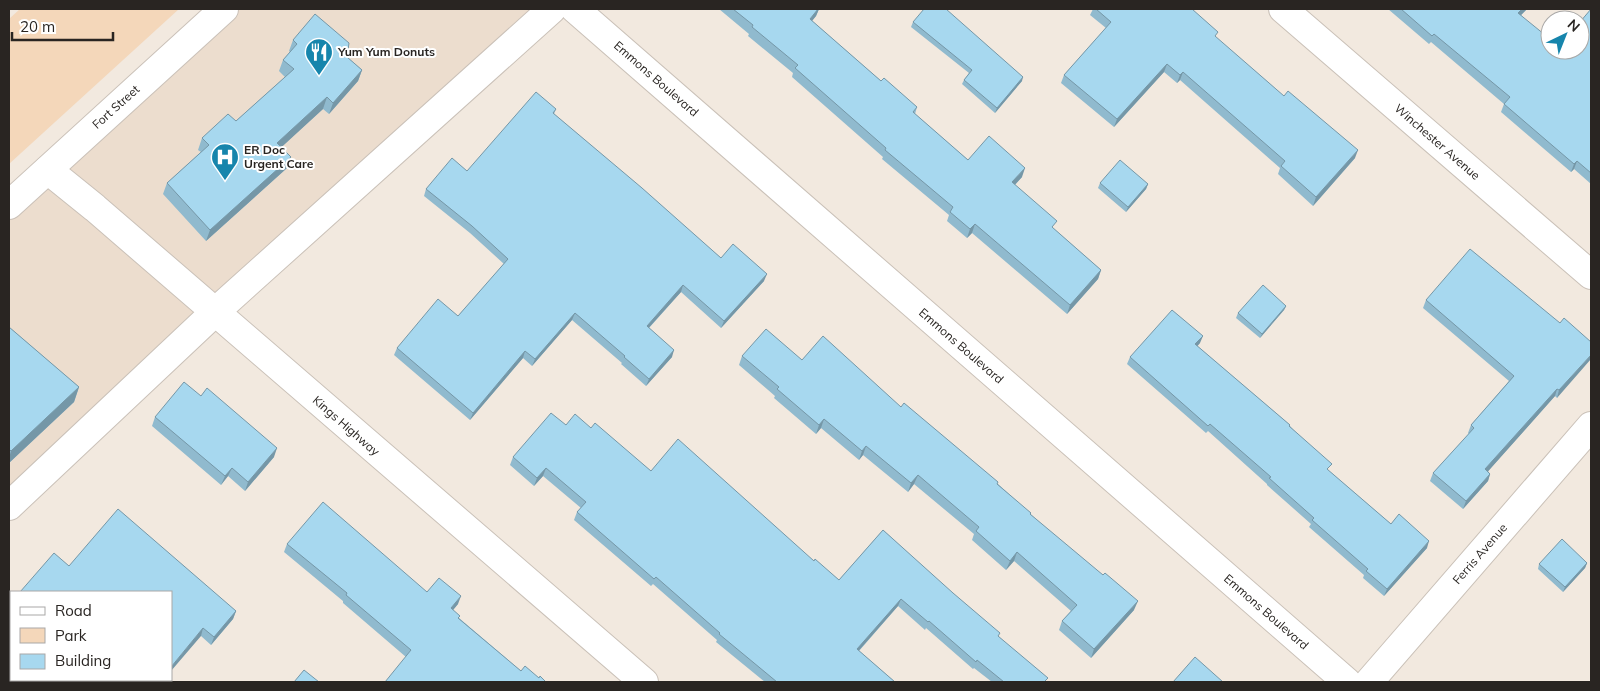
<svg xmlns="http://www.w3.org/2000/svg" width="1600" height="691" font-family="Mulish,sans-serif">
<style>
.built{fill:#ecddce}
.green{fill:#f4d7ba}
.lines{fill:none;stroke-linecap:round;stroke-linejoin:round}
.minor-casing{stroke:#cac1b8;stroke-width:30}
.major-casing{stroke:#cac1b8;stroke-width:30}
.minor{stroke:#fff;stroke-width:28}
.major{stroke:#fff;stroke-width:28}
.wall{fill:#90bace}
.shaded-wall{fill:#7597a7}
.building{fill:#a7d8ef;stroke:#7597a7}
.labels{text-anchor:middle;stroke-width:4;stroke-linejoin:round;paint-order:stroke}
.poi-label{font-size:12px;font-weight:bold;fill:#292522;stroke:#fff;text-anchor:start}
.street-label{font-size:12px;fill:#292522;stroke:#fff}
</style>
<rect width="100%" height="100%" fill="#f2e9df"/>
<path class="built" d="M224,9H552L9,506V205Z"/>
<path class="green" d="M20,9H179L9,164V19Z"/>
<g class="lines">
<g class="minor-casing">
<path id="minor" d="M575,9L1347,682
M1283,9L1591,275
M48,170L95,208L644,682
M9,506L215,312L552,9
M1369,682L1591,426"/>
</g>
<g class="major-casing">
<path id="major" d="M9,205L224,9"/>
</g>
<use href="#minor" class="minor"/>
<use href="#major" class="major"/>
</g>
<path class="wall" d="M719,9H819L816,16L812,21L881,81L917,107L915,114L968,160L1022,177L1015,185L1054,229L1101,270L1098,279L1067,314L972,233L967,238L947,221L949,215L882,159L883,157L792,77L793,73L748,36L749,34Z
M1093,9H1192L1216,38L1355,158L1313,206L1278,174L1280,168L1180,80L1177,83L1164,72L1114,127L1061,83L1064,75L1106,28L1090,15Z
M1388,9H1527L1521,15L1550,50H1580L1591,9V184L1574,169L1571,172L1501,112L1504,104L1431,42L1429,44Z
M913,22L1022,81L995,113L962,84L964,80L969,73L911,27Z
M293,40L347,57L362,70L358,81L329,114L323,109L281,147L291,157L287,168L206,241L163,194L167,183L201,152L198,150L202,138L236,121L285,77L279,71L283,60L290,52L289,51Z
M556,109L554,114L721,258L764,281L721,328L681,292L649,328L672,357L646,386L621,364L622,363L572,320L532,366L523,358L470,420L394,355L397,348L458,316L504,264L470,233L424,196L426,189L467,171Z
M1100,183L1148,184L1146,189L1126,212L1098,188Z
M1426,300L1560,323L1591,342L1557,398L1555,396L1488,471L1490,474L1488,481L1463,509L1430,481L1433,473L1469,434L1468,433L1471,425L1509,381L1423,308Z
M1286,306L1284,310L1260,338L1236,318L1238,313Z
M9,327L79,387L74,402L9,463Z
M1200,343L1197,346L1290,425V426L1329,471L1391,524L1427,548L1384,596L1363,578L1364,575L1309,527L1311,524L1267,485V484L1208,431L1206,433L1127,364L1130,357Z
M742,356L802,360L901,407L998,484L1134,610L1091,658L1059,630L1062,621L1071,611L1014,561L1006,570L972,540L974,534L914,484L908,492L863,455L859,460L821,428L816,434L774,398L775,396L739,365Z
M155,417L274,457L245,491L228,476L221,485L152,426Z
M566,425L591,428L651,471L814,561L839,580L883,530L999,637L1046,682H992L974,668L973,669L926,628L925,630L898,606L859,651L895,682H765L716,642L717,640L653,584L651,586L574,520L577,512L581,508L543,476L534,486L510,465L513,457Z
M287,544L427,592L458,604L453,610L459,618L521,671L539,678L546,682L406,657L343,603V601L284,552Z
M1587,563L1585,568L1563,592L1538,569L1539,564Z
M69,566L236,611L233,619L211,645L201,636Z
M101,680H164L162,682H104Z"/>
<path class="shaded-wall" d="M818,9H819L816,16L806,28L810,19Z
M1522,9H1527L1515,21L1518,13Z
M1167,64L1164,72L1114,127L1117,119Z
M362,70L358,81L329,114L333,103Z
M1183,72L1180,80L1177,83L1180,75Z
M1023,77L1022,81L995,113L997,108Z
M327,97L323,109L273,155L277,143Z
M1358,150L1355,158L1313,206L1316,197Z
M291,157L287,168L206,241L210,230Z
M1577,161L1574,169L1571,172L1574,164Z
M1025,168L1022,177L1009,191L1012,182Z
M1148,184L1146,189L1126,212L1128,207Z
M975,224L972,233L967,238L970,229Z
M1101,270L1098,279L1067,314L1070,305Z
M767,274L764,281L721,328L724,321Z
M683,285L681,292L644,333L647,326Z
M1286,306L1284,310L1260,338L1262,334Z
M575,313L572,320L532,366L535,359Z
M1203,336L1200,343L1193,351L1195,344Z
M674,350L672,357L646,386L649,379Z
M525,351L523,358L470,420L473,413Z
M1591,355V359L1557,398L1559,390Z
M79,387L74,402L9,463V458L11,451Z
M1557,389L1555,396L1483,477L1485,469Z
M824,419L821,428L816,434L819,425Z
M866,446L863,455L859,460L862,451Z
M277,448L274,457L245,491L248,482Z
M232,468L228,476L221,485L225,476Z
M546,468L543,476L534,486L537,478Z
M1490,474L1488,481L1463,509L1466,501Z
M918,475L914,484L908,492L911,483Z
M1429,541L1427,548L1384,596L1387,589Z
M1017,552L1014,561L1006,570L1010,561Z
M1587,563L1585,568L1563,592L1565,587Z
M461,596L458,604L448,616L451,608Z
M901,599L898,606L854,656L857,649Z
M1138,601L1134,610L1091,658L1094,649Z
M236,611L233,619L211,645L214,637Z
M203,628L201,636L171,671V667Z"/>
<path class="building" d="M733,9H818L810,19L881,81L884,78L917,107L913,112L968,160L989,136L1025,168L1012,182L1057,221L1052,227L1101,270L1070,305L975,224L970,229L950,212L953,207L885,150L886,148L795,68L798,65L752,27L753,25Z
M924,9H946L1023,77L997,108L964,80L972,70L913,22Z
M1096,9H1192L1218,32L1215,36L1284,96L1288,91L1358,150L1316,197L1281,166L1285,161L1183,72L1180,75L1167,64L1117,119L1064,75L1111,22Z
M1401,9H1522L1518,13L1550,39V50H1580V22L1591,9V173L1577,161L1574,164L1504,104L1510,97L1434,34L1432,36Z
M315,14L349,43L347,57L362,70L333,103L327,97L277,143L291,157L210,230L167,183L209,145L202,138L228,114L236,121L294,69L283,60L297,44L293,40Z
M536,92L556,109L553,113L642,188L721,258L733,244L767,274L724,321L683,285L647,326L674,350L649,379L624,357L625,356L575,313L535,359L525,351L473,413L397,348L438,299L458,316L508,259L472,226L426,189L452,158L467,171Z
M1120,160L1148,184L1128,207L1100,183Z
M1470,249L1560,323L1564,318L1591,342V355L1559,390L1557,389L1485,469L1490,474L1466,501L1433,473L1474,428L1471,425L1514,376L1426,300Z
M1263,285L1286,306L1262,334L1238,313Z
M1172,310L1203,336L1195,344L1290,425L1289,426L1332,464L1327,469L1391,524L1399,514L1429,541L1387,589L1366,571L1368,569L1312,520L1314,518L1269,478L1271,477L1210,424L1208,426L1130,357Z
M9,327L79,387L11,451L9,449Z
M766,329L802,360L823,336L901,407L904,403L998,482L997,484L1031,513L1030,514L1103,575L1105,573L1138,601L1094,649L1062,621L1077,605L1017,552L1010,561L976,531L979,527L918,475L911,483L866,446L862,451L824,419L819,425L777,389L779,387L742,356Z
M184,382L201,396L207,388L277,448L248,482L232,468L225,476L155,417Z
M551,413L566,425L575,414L591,428L595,423L651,471L678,439L814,561L815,559L839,580L883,530L953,593L1000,633L998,636L1048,678L1044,682H1004L977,660L976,662L929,621L928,622L901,599L857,649L895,682H777L719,634L720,633L656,577L654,579L577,512L586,502L546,468L537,478L513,457Z
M323,502L427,592L439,578L461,596L451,608L460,616L458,618L521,671L525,666L539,678L540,676L546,682H385L411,650L346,595L347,593L287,544Z
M118,509L236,611L214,637L203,628L171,667V592H20L54,553L69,566Z
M1562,539L1587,563L1565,587L1539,564Z
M1195,657L1223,682H1173Z
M304,670L319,682H294Z
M112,680H160L158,682H115Z"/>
<defs>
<g id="restaurant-pin" transform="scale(1.4375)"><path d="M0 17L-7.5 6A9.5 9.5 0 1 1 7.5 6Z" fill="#1685ac" stroke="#fff"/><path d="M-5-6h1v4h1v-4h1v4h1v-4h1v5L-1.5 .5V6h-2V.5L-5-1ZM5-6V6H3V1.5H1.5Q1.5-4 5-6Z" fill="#fff"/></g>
<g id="hospital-pin" transform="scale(1.4375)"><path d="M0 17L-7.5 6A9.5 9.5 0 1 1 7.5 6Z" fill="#1685ac" stroke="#fff"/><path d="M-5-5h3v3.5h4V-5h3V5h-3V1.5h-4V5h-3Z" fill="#fff"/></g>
</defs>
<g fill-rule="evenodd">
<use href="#restaurant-pin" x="319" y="52"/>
<use href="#hospital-pin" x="225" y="157"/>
</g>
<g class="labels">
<g class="poi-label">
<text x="338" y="56">Yum Yum Donuts</text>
<text x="244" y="154">ER Doc<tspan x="244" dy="14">Urgent Care</tspan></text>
</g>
<g class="street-label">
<text transform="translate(656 79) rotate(41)" y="4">Emmons Boulevard</text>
<text transform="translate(116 107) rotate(-42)" y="4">Fort Street</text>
<text transform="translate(1437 142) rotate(41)" y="4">Winchester Avenue</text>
<text transform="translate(961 346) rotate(41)" y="4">Emmons Boulevard</text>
<text transform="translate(346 426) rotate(41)" y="4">Kings Highway</text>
<text transform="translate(1480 554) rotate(-49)" y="4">Ferris Avenue</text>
<text transform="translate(1266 612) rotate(41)" y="4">Emmons Boulevard</text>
</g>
</g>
<rect width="1600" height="691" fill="none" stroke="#292522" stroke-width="20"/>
<rect x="10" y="591" width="162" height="90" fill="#ffffff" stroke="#a9a8a7"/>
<rect x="20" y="607" width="25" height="8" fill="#ffffff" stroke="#a9a8a7"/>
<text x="55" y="616" font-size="15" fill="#292522">Road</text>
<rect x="20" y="628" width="25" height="15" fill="#f4d7ba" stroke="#a9a8a7"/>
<text x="55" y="641" font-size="15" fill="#292522">Park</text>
<rect x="20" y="654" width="25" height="15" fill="#a7d8ef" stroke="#a9a8a7"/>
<text x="55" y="666" font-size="15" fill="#292522">Building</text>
<g transform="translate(1565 35) rotate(43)"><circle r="24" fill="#ffffff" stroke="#a9a8a7"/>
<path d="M0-4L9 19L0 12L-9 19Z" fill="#1685ac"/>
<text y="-8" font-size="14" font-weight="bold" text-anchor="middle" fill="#292522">N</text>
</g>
<path d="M12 32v8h101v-8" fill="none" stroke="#292522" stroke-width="2.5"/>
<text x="20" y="32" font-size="15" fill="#292522" stroke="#ffffff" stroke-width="4" paint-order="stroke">20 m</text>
</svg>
